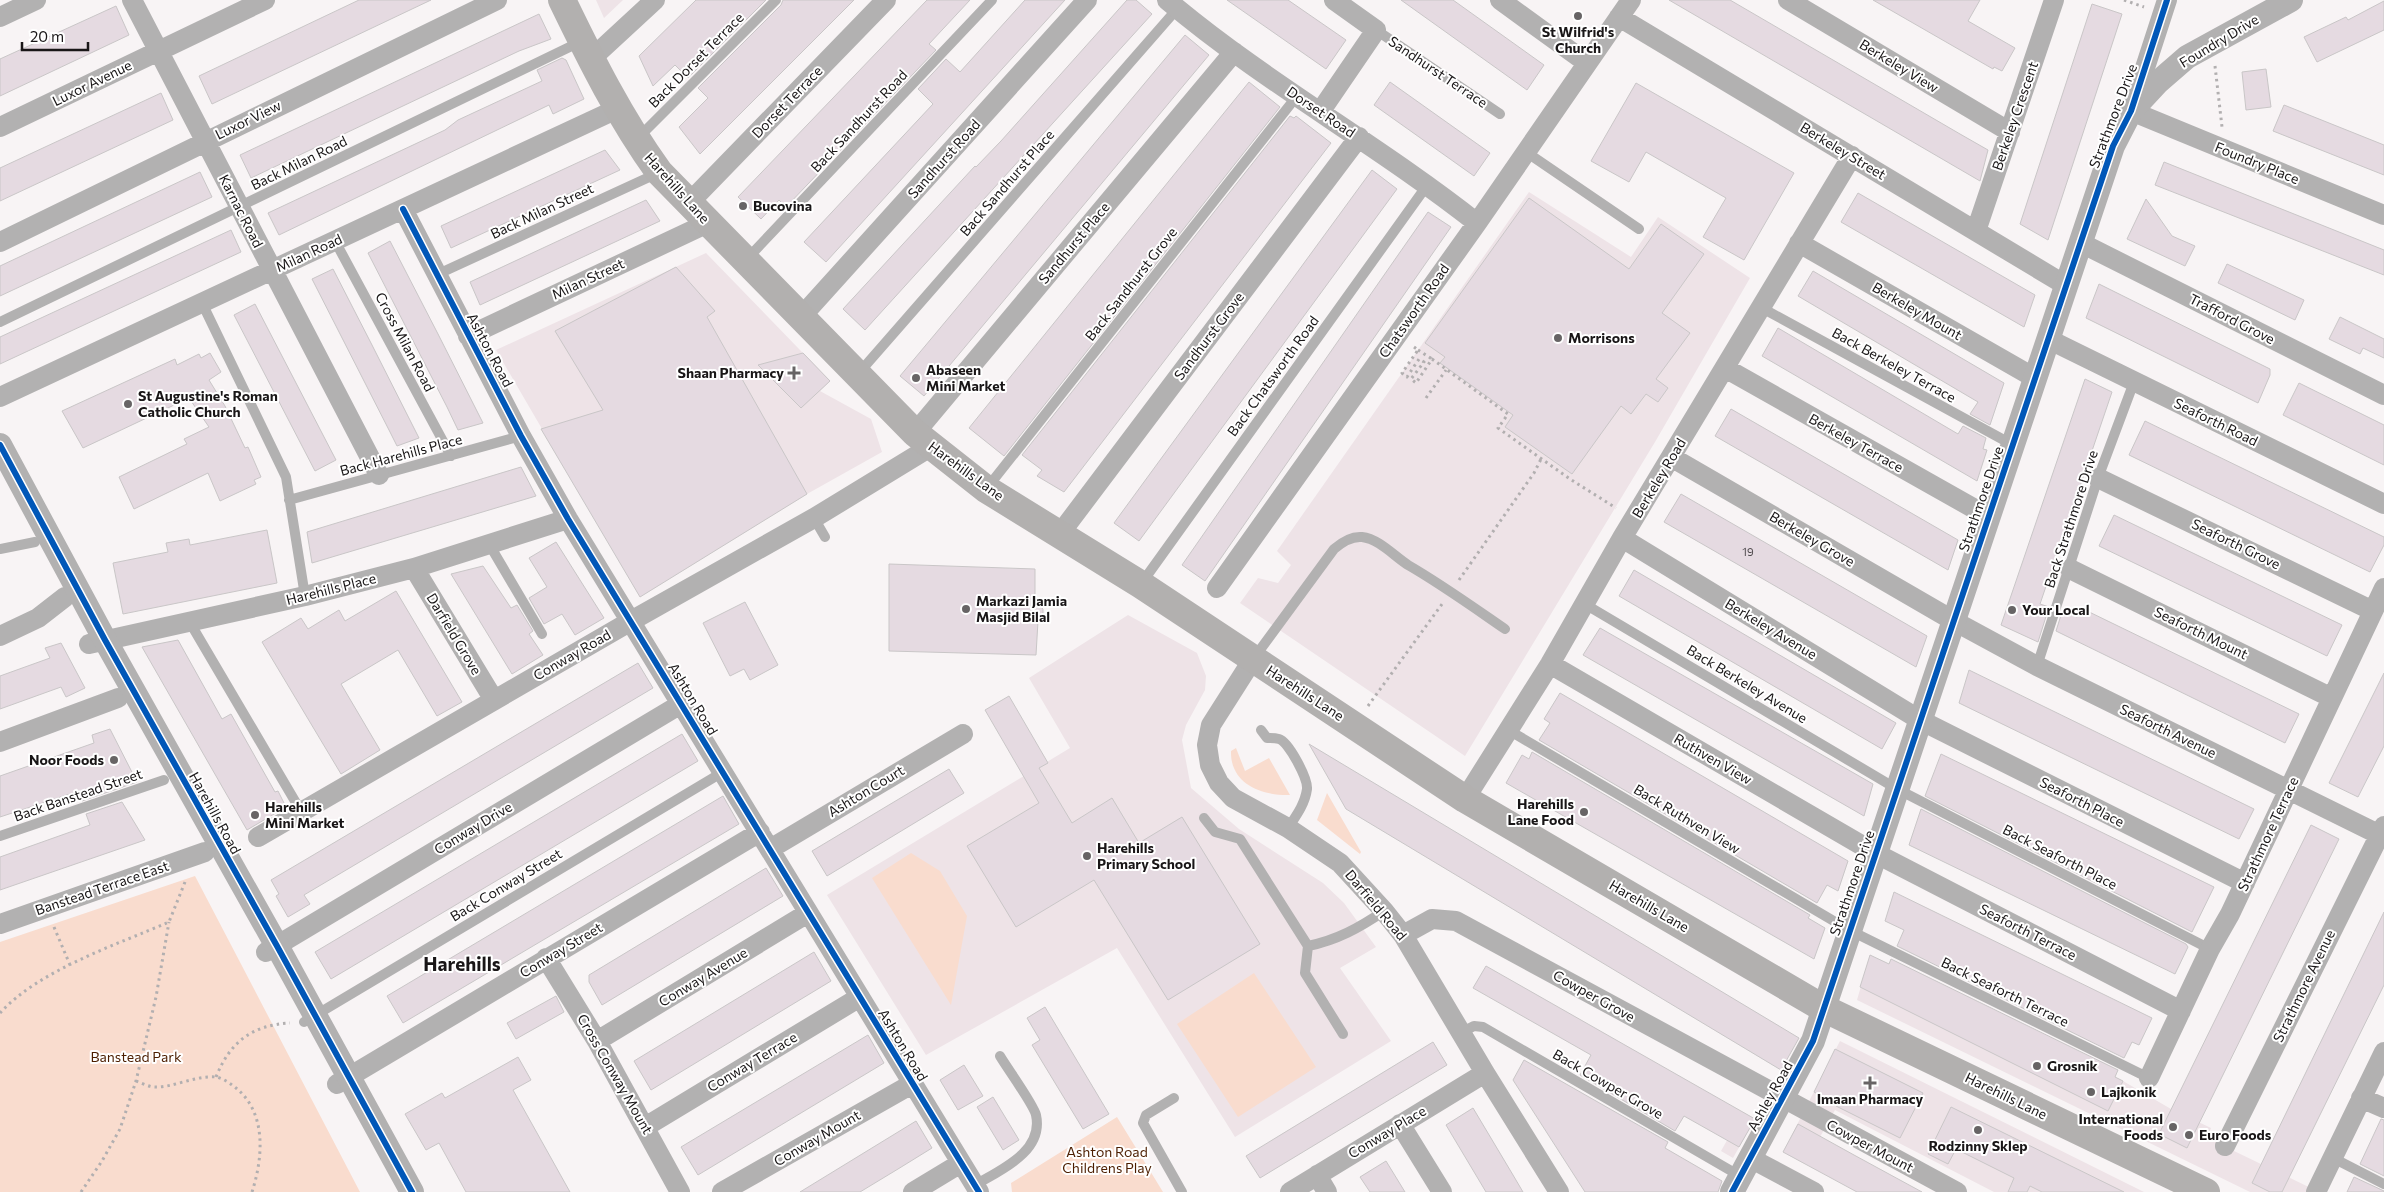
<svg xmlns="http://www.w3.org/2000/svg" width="2384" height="1192" font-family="Commissioner,sans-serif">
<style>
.built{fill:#eee3e7}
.green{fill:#f9dcce}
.building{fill:#e5dae1;stroke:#c9c6c7}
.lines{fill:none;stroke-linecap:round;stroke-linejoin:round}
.path{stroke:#b2afb0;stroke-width:3;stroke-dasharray:2.5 4;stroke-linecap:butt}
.service{stroke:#b2b1b1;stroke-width:10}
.minor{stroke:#b2b1b1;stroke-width:20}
.tertiary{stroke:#b2b1b1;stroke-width:24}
.secondary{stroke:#b2b0af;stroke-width:28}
.cycleway-casing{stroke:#fff;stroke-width:9}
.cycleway{stroke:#0057b8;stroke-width:6}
.poi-dot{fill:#676465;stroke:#fff;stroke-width:2}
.labels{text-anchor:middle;stroke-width:4;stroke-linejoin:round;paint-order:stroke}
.number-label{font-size:11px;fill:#4f4a4d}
.poi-label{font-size:14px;font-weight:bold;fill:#191617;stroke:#fff;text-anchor:start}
.street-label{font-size:14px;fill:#191617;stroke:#fff}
.park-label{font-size:14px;fill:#4c1e00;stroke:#fff}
.district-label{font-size:19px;font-weight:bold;fill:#191617;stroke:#fff}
</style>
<rect width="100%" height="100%" fill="#f8f4f5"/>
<path class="built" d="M596,0H623L604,18Z
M1529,192L1631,257L1658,217L1750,278L1655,442L1465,756L1240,603L1258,578L1278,583L1291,565L1277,551Z
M706,253L830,381L820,391L871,419L882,452L807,494L640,597L496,350Z
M1128,615L1197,653L1206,676L1205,690L1186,725L1182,740L1191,788L1239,829L1323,883L1344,903L1376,947L1340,968L1391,1041L1235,1137L1117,948L926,1055L827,895L1070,748L1029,678Z
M1870,955L2123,1081L2171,1109L2211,1128L2207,1138L2319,1192H2250L1857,1000Z
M1840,1041L2144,1192H1994L1835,1110L1805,1164L1783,1152Z
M1743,1112L1755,1119L1733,1158L1721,1151Z"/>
<path class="green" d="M1236,748L1245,771L1269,758L1290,795C1262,796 1230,784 1231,751Z
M1327,793L1361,852L1360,854L1317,820Z
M911,853L940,871L967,916L951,1005L872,878Z
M195,876L360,1192H0V942Z
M1254,973L1316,1067L1238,1117L1177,1024Z
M1117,1117L1163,1192H1012L1011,1183Z"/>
<path class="building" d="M359,0H431L212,104L199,76Z
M696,0H766L688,78L675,65L653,86L639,56Z
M783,0H854L700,154L679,127L708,98L698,88L781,5Z
M927,0H970L929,44L936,50L786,207L779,200L761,219L738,197Z
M1025,0H1065L826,262L804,242L933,104L918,89L946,59L960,72Z
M1127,0H1136L1152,14L865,330L843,309L975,166L976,167L1001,141Z
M1227,0H1288L1346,40L1326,69Z
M1401,0H1453L1544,65L1527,90Z
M1669,0H1730L1960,134L1988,150L1980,181Z
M1873,0H1980L1968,21L2015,48L2002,71L1994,67L1993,69Z
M2384,1V30L2317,62L2304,37L2346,17L2348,20Z
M2092,4L2122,14L2048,240L2020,224Z
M116,6L129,35L0,96V59Z
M539,14L551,39L519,51L251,178L240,155Z
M1185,35L1209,55L924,396L900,376Z
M562,58L566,60L584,99L553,114L549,105L279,235L268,213L445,130L458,120L542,81L537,70Z
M2266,69L2271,107L2246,110L2242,72Z
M1249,82L1280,107L1004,456L969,428Z
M1390,82L1490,153L1474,176L1374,105Z
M1636,83L1794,173L1744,260L1703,237L1726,198L1646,152L1629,182L1591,161Z
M161,93L173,120L0,201V168Z
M2284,105L2384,145V175L2273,131Z
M1290,116L1294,118L1296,116L1331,143L1064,492L1037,476L1042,470L1022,455Z
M605,150L620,170L451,248L441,226Z
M2164,162L2384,250V275L2155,185Z
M1372,170L1397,189L1139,541L1114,523Z
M200,172L212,197L0,296V266Z
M1858,193L2035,295L2024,327L1841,222Z
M1529,198L1629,269L1661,224L1704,254L1662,313L1690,333L1656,379L1668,388L1658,402L1646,394L1631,414L1621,406L1572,474L1505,427L1513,415L1440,363L1445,357L1425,343Z
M2146,199L2172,236L2195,246L2185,266L2127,239Z
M646,200L660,221L480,305L470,282Z
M1428,212L1451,227L1205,581L1182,565Z
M231,230L241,252L0,364V337Z
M390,241L438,334L483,423L458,430L447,407L368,253Z
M2227,264L2304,300L2295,320L2218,283Z
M676,267L715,311L707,317L807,494L640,597L541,429L603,410L555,331Z
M333,269L372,345L419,438L397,446L390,432L312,279Z
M1813,271L2004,383L1990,425L1970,414L1978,402L1798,296Z
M2099,284L2270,369V375L2258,403L2086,318Z
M255,304L336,460L315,471L234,315Z
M2340,317L2384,339V358L2363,348L2360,354L2329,339Z
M1778,328L1958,434L1963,426L1986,438L1983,449L1987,450L1977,481L1762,356Z
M210,353L221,372L209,380L225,406L245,448L248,447L261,477L254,480L256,484L220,501L208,473L134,509L119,477L187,444L184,439L209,427L189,398L83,448L62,411L175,359L177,365L199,354L201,358Z
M803,353L830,381L801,408L758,365Z
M2085,379L2112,392L2040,604L2049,607L2038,642L2001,625Z
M2299,383L2384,425V465L2283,415Z
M1731,409L1958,540L1948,570L1715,436Z
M2145,421L2384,537V545L2370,572L2129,455Z
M521,467L536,496L312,563L307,532Z
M1681,494L1927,636L1916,667L1664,522Z
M2114,515L2342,625L2327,656L2099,546Z
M267,530L277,583L123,614L113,563L168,552L166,543L189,539L190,545Z
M556,542L604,618L575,635L562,614L544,624L529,598L547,587L529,558Z
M889,564L1035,569V602L1043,609V619L1038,621L1036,655L889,651Z
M483,566L511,608L517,605L533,631L529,634L543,655L512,674L451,574Z
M1634,570L1896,723L1882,749L1619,596Z
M396,591L462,702L437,716L398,650L341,684L380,750L341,774L262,642L301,618L308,629L339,610L345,621Z
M745,602L778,665L750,680L744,669L730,676L703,623Z
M2081,608L2299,714L2285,743L2056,631L2062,612L2077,617Z
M1600,628L1873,784L1864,816L1583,655Z
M178,640L222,719L231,714L275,792L278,791L286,807L247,830L142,647Z
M61,643L85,688L66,697L61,687L0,709V676L50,658L45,648Z
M638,663L653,688L304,895L310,904L288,917L276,896L279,894L271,880Z
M1969,670L2254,809L2239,839L1959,703Z
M2384,673V746L2358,797L2329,783Z
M1560,693L1848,861L1838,891L1827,885L1817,903L1539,740L1550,723L1544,719Z
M1009,696L1048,763L1039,768L1072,823L1112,798L1139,843L1182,817L1260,944L1168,1000L1094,880L1016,927L967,846L1039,803L985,710Z
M110,729L137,782L82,801L79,791L0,817V776L94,743L92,735Z
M682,734L698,761L331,979L315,952Z
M1309,744L1799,1038L1781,1070L1346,809Z
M1532,752L1810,915L1808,918L1825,928L1814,959L1506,783L1522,755L1529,759Z
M1941,754L2214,887L2192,932L1925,796Z
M949,769L964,793L827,876L812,851Z
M723,796L739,824L403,1023L387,996Z
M122,802L145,840L0,890V857L90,825L86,814Z
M1921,809L2186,944L2188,947L2175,974L1909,845Z
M2311,825L2339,839L2187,1148L2159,1134Z
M766,868L783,896L602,1005L589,982V975Z
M1894,892L2152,1018L2139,1045L2132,1042L2124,1058L1897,946L1904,930L1885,921Z
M2384,912V985L2282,1192H2270L2252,1183Z
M814,952L831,981L651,1090L634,1061Z
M1870,955L1889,964L1891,959L2118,1070L2115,1077L2123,1081L2108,1111L1860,987Z
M1486,966L1755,1119L1739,1147L1684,1116L1675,1131L1580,1075L1591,1055L1473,988Z
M556,996L564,1012L516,1039L507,1023Z
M1045,1007L1109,1114L1083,1129L1032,1045L1040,1040L1027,1018Z
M868,1035L884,1063L698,1175L681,1147Z
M1433,1042L1447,1065L1260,1178L1246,1156Z
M1835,1049L1923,1093L1900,1138L1836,1106L1837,1104L1814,1092Z
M518,1057L531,1080L513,1090L570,1192H466L439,1143L426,1150L405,1114L442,1093L445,1098Z
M1524,1060L1668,1142L1665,1148L1722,1181L1718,1192H1585L1513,1080Z
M964,1065L983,1096L958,1110L940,1080Z
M993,1097L1019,1140L1003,1150L977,1107Z
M1951,1107L2124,1192H2042L2030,1186L2027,1192H2008L2014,1178L1956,1149L1948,1164L1928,1154Z
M1473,1108L1513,1175L1523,1192H1486L1446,1125Z
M2381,1119L2384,1120V1176L2360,1164Z
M916,1121L932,1148L898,1169L860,1192H800Z
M1798,1124L1854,1155L1922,1192H1857L1783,1152Z
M1386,1161L1405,1192H1370L1360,1177Z
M2354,1177L2384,1191V1192H2347Z"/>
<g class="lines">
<path class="path" d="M2124,0L2144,7
M2215,66L2222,127
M1414,347L1418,350L1402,373L1407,377L1419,359L1424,362L1411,379L1416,383L1432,359L1508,414L1498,428L1570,479L1616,508
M1418,350L1432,359
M1426,398L1446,370
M1459,580L1534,473L1541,459
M1368,706L1442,604
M54,927L70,965
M0,1013C39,970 116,945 169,922L185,882
M216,1077C230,1042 252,1025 290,1023
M136,1081C142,1083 149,1087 155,1087C172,1088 196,1075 216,1077C223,1078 231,1084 236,1088C267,1113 263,1158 252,1192
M81,1192L102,1161L120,1129L136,1081L156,997L169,922"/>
<path class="service" d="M1376,30L1500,114
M638,138L776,0
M1526,152L1639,229
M335,241L451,456
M746,260L992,0
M436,275L658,173
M202,303L286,477L305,596
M1762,308L2013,445
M0,322L582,41
M858,374L1177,9
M987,488L1297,96
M289,500L521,436
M814,518L825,537
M489,544L542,634
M0,549L35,542
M1141,584L1428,184
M1583,603L1897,789L2210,949
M189,621L302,813
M1254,658L1334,549C1342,542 1351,536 1362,537C1379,539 1394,556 1408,565C1441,584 1473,607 1505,629
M2037,666L2098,478L2134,382
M1261,730L1267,738C1270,738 1275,738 1279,739C1289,742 1308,779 1307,789C1305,804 1296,816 1288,828
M1510,731L1849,930L2149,1078
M1204,818L1215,832L1240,839L1308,946L1305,973L1343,1034
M0,836L164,780
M1308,946C1337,940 1359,928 1384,911
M304,1022L723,772
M1460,1033L1474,1026L1483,1027L1740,1176
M1174,1098L1146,1115L1143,1123L1182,1192
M2333,1158L2384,1184
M975,1185C1000,1170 1044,1152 1036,1115C1034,1105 1007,1068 1000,1056"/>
<path class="minor" d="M132,0L379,475
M1167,0C1264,82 1377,144 1477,223
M1500,0L1587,63
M1788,0L2010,132
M2167,0L2131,111L2384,215
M0,17L36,0
M1619,17L2067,286
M590,60L655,0
M1320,112L1376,30L1334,0
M0,127L265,0
M688,204L886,0
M403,209L521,436L568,519L979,1192
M1976,231L2054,0
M0,242L497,0
M1799,243L2035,378
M2081,243L2384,395
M801,317L1087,0
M468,336L708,223
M2048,339L2384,504
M1725,368L1989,517
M0,397L617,109
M915,433L1234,52
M1671,457L1954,621L2037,666L2384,837
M2098,478L2373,611
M1059,535L1359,137
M1622,538L1920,720L2245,883
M414,568L494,700
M2070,569L2332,698
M1217,588L1477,223L1631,0
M0,636L38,618L65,597
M89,644L305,596L414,568L568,519
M1253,659L1211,725L1207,745L1210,765L1219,783L1233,798L1288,828L1340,863L1384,911L1403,935L1485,1073L1559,1192
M1550,664L1875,853L2181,1011
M0,742L118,698
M1465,799L1550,664L1622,538L1852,156
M258,837L631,621L814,518L932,446
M770,849L963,734
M0,924L205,852
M1403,935L1432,919L1456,921L1957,1192
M266,952L681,704
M546,958L597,1041L680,1192
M597,1041L808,913
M2149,1078L2210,949L2230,914L2384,588
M337,1084L760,832
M2361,1098L2384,1108
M1400,1124L1442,1192
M645,1127L860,997
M2225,1146L2384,826
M1750,1158L1814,1192
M1317,1175L1327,1192
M722,1192L912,1084
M913,1192L961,1163
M1290,1192L1485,1073
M2316,1192L2384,1052"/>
<path class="tertiary" d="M0,445L105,640L277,946L412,1192
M1732,1192L1813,1041L2113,146L2131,111L2157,83L2187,57L2291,0"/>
<path class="secondary" d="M562,0C591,60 620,118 659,172L915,433L986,489L1140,584L1465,799L1823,1008L2206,1192"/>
<g class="cycleway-casing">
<path id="cycleway" d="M403,209L521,436L568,519L979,1192
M0,445L105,640L277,946L412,1192
M1732,1192L1813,1041L2113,146L2131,111L2167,0"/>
</g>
<use href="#cycleway" class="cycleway"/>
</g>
<g class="poi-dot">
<circle cx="1578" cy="16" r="5"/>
<circle cx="743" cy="206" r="5"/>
<circle cx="1558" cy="338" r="5"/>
<path d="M791.5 365.5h5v5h5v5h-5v5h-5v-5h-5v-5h5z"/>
<circle cx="916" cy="378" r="5"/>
<circle cx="128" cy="404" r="5"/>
<circle cx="966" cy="609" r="5"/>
<circle cx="2012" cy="610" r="5"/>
<circle cx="114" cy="760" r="5"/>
<circle cx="1584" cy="812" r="5"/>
<circle cx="255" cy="815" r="5"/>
<circle cx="1087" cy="856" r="5"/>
<circle cx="2037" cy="1066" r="5"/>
<path d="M1867.5 1075.5h5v5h5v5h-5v5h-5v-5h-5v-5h5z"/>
<circle cx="2091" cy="1092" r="5"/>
<circle cx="2173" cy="1127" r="5"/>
<circle cx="1978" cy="1130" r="5"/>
<circle cx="2189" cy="1135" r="5"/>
</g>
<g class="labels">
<g class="number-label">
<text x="1748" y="556">19</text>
</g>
<g class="poi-label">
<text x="1578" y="37" text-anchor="middle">St Wilfrid's<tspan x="1578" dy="16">Church</tspan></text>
<text x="753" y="211">Bucovina</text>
<text x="1568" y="343">Morrisons</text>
<text x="926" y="375">Abaseen<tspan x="926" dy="16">Mini Market</tspan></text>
<text x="784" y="378" text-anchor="end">Shaan Pharmacy</text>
<text x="138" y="401">St Augustine's Roman<tspan x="138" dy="16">Catholic Church</tspan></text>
<text x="976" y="606">Markazi Jamia<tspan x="976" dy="16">Masjid Bilal</tspan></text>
<text x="2022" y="615">Your Local</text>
<text x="104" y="765" text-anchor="end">Noor Foods</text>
<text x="1574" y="809" text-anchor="end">Harehills<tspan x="1574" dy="16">Lane Food</tspan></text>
<text x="265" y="812">Harehills<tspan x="265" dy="16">Mini Market</tspan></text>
<text x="1097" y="853">Harehills<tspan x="1097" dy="16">Primary School</tspan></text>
<text x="2047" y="1071">Grosnik</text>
<text x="2101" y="1097">Lajkonik</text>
<text x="1870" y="1104" text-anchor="middle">Imaan Pharmacy</text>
<text x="2163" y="1124" text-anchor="end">International<tspan x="2163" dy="16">Foods</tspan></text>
<text x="2199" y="1140">Euro Foods</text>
<text x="1978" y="1151" text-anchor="middle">Rodzinny Sklep</text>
</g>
<g class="street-label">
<text transform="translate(2219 41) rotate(-31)" y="5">Foundry Drive</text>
<text transform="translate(696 60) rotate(-45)" y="5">Back Dorset Terrace</text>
<text transform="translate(1899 66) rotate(31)" y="5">Berkeley View</text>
<text transform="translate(1438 72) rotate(34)" y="5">Sandhurst Terrace</text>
<text transform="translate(92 83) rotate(-26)" y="5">Luxor Avenue</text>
<text transform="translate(787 102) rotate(-46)" y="5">Dorset Terrace</text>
<text transform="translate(1321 112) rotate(34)" y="5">Dorset Road</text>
<text transform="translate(2015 116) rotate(-71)" y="5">Berkeley Crescent</text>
<text transform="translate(2113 116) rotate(-69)" y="5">Strathmore Drive</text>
<text transform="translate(248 120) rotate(-26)" y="5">Luxor View</text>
<text transform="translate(859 121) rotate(-47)" y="5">Back Sandhurst Road</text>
<text transform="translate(1843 151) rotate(31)" y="5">Berkeley Street</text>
<text transform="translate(944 159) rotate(-48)" y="5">Sandhurst Road</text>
<text transform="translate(299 163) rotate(-26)" y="5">Back Milan Road</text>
<text transform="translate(2257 163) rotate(22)" y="5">Foundry Place</text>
<text transform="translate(1007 183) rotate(-49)" y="5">Back Sandhurst Place</text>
<text transform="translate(677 188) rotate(48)" y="5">Harehills Lane</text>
<text transform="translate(241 211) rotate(63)" y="5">Karnac Road</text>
<text transform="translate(542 211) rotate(-25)" y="5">Back Milan Street</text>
<text transform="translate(1074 243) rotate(-50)" y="5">Sandhurst Place</text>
<text transform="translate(309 253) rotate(-25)" y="5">Milan Road</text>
<text transform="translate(588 279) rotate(-25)" y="5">Milan Street</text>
<text transform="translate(1131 284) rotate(-52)" y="5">Back Sandhurst Grove</text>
<text transform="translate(1414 311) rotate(-55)" y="5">Chatsworth Road</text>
<text transform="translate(1917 311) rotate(30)" y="5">Berkeley Mount</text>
<text transform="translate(2232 319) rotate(27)" y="5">Trafford Grove</text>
<text transform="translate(1209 336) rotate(-53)" y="5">Sandhurst Grove</text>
<text transform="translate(405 342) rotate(62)" y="5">Cross Milan Road</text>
<text transform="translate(490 350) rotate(62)" y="5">Ashton Road</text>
<text transform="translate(1894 365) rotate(29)" y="5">Back Berkeley Terrace</text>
<text transform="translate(1273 376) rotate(-54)" y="5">Back Chatsworth Road</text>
<text transform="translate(2216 422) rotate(26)" y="5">Seaforth Road</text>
<text transform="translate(1856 443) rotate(29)" y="5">Berkeley Terrace</text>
<text transform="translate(401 455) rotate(-15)" y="5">Back Harehills Place</text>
<text transform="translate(966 471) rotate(36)" y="5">Harehills Lane</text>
<text transform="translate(1659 478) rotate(-59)" y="5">Berkeley Road</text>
<text transform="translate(1981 499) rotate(-71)" y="5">Strathmore Drive</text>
<text transform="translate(2071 519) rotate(-72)" y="5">Back Strathmore Drive</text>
<text transform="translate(1812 539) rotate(30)" y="5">Berkeley Grove</text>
<text transform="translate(2236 544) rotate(26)" y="5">Seaforth Grove</text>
<text transform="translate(331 589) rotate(-14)" y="5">Harehills Place</text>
<text transform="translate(1771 629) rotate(31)" y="5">Berkeley Avenue</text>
<text transform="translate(2201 633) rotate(26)" y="5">Seaforth Mount</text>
<text transform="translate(454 634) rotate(59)" y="5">Darfield Grove</text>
<text transform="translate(572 655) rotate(-30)" y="5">Conway Road</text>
<text transform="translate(1747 684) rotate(31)" y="5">Back Berkeley Avenue</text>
<text transform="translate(1305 693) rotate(33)" y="5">Harehills Lane</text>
<text transform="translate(693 699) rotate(59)" y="5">Ashton Road</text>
<text transform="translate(2168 731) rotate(26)" y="5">Seaforth Avenue</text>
<text transform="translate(1713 759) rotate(30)" y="5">Ruthven View</text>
<text transform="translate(866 791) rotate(-31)" y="5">Ashton Court</text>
<text transform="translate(78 795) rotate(-19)" y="5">Back Banstead Street</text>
<text transform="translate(2082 802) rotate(27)" y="5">Seaforth Place</text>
<text transform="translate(215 813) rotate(61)" y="5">Harehills Road</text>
<text transform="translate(1687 819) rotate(31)" y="5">Back Ruthven View</text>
<text transform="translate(473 828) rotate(-31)" y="5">Conway Drive</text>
<text transform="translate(2268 834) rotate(-65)" y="5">Strathmore Terrace</text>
<text transform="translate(2060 857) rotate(27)" y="5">Back Seaforth Place</text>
<text transform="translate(1852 883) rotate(-71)" y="5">Strathmore Drive</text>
<text transform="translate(506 885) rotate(-31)" y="5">Back Conway Street</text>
<text transform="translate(102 888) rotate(-19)" y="5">Banstead Terrace East</text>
<text transform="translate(1376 905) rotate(50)" y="5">Darfield Road</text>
<text transform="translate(1649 906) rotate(30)" y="5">Harehills Lane</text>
<text transform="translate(2028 932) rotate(27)" y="5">Seaforth Terrace</text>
<text transform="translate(561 950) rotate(-31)" y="5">Conway Street</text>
<text transform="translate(703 977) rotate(-31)" y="5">Conway Avenue</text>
<text transform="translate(2304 986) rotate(-64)" y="5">Strathmore Avenue</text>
<text transform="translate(2005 992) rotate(26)" y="5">Back Seaforth Terrace</text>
<text transform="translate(1594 996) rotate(29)" y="5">Cowper Grove</text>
<text transform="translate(903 1045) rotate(59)" y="5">Ashton Road</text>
<text transform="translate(752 1062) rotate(-31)" y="5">Conway Terrace</text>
<text transform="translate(615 1074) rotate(60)" y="5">Cross Conway Mount</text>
<text transform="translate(1608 1084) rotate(30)" y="5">Back Cowper Grove</text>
<text transform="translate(1770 1096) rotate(-61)" y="5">Ashley Road</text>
<text transform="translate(2006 1096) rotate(26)" y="5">Harehills Lane</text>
<text transform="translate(1387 1132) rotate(-31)" y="5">Conway Place</text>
<text transform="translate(817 1138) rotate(-30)" y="5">Conway Mount</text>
<text transform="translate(1870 1146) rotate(28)" y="5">Cowper Mount</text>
</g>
<g class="park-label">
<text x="136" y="1062">Banstead Park</text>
<text x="1107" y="1157">Ashton Road<tspan x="1107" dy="16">Childrens Play</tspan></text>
</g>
<g class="district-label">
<text x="462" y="971">Harehills</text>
</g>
</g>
<path d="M22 42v8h66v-8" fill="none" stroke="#191617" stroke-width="2.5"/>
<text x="30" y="42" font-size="15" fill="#191617" stroke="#ffffff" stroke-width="4" paint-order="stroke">20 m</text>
</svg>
